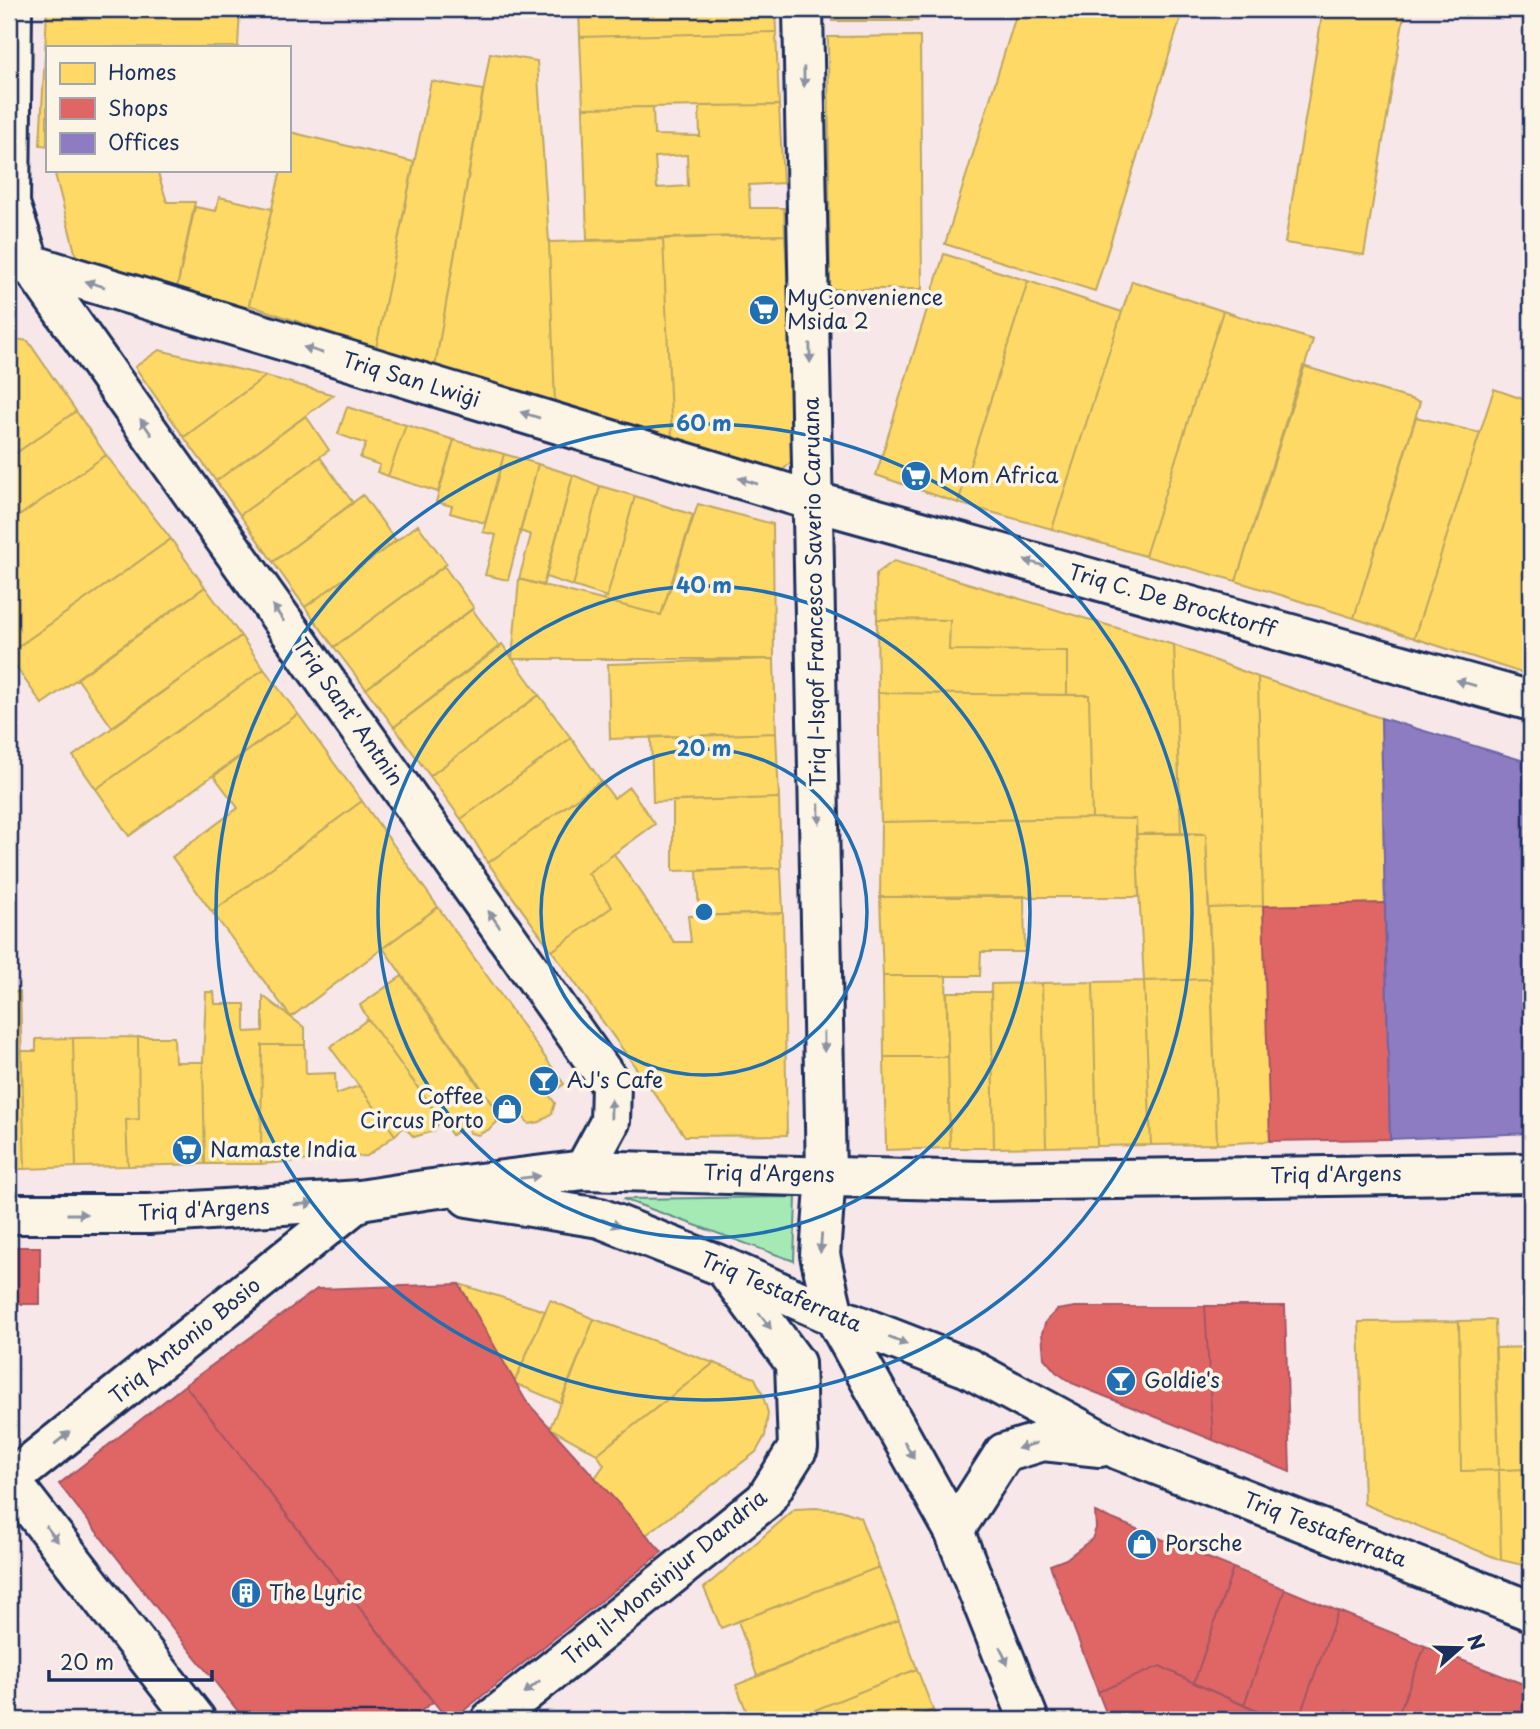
<svg xmlns="http://www.w3.org/2000/svg" width="1540" height="1729" font-family="'Playpen Sans',sans-serif">
<style>
.grass{fill:#a5e9b4;stroke:#608c89;stroke-width:2}
.homes{fill:#ffd966;stroke:#bba664;stroke-width:2;fill-rule:evenodd}
.shops{fill:#e06666;stroke:#a55664;stroke-width:2}
.offices{fill:#8e7cc3;stroke:#6c65a5;stroke-width:2}
.lines{fill:none;stroke-linecap:round;stroke-linejoin:round}
.street-casing{stroke:#1b2f5e;stroke-width:44}
.secondary-casing{stroke:#1b2f5e;stroke-width:44}
.street{stroke:#fcf5e5;stroke-width:38}
.secondary{stroke:#fcf5e5;stroke-width:38}
.oneway{fill:#8c92a2}
.ring{fill:none;stroke:#1f6fb2;stroke-width:3.5}
.labels{text-anchor:middle;stroke-width:7;stroke-linejoin:round;paint-order:stroke}
.poi-label{font-size:21px;fill:#1b2f5e;stroke:#fcf5e5;text-anchor:start}
.street-label{font-size:21px;fill:#1b2f5e;stroke:#fcf5e5}
.centre{fill:#1f6fb2;stroke:#fcf5e5;stroke-width:3.5}
.ring-label{font-size:21px;text-anchor:middle;font-weight:bold;fill:#1f6fb2;stroke:#fcf5e5;stroke-width:7;stroke-linejoin:round;paint-order:stroke}
</style>
<rect width="100%" height="100%" fill="#f8e7e8"/>
<filter id="ink" filterUnits="userSpaceOnUse"><feTurbulence type="fractalNoise" baseFrequency=".0143" numOctaves="2"/><feDisplacementMap in="SourceGraphic" scale="14" xChannelSelector="R" yChannelSelector="G"/><feConvolveMatrix kernelMatrix="1 2 1 2 8 2 1 2 1" color-interpolation-filters="sRGB"/></filter>
<g filter="url(#ink)">
<path class="grass" d="M796,1197L794,1261L623,1199Z"/>
<path class="homes" d="M47,9H240L238,47H47V54H45Z
M579,9H775L776,32L580,37Z
M832,9H919L918,21H832Z
M1018,9H1166L1182,14L1095,291L945,244Z
M1323,9H1405L1364,255L1285,243Z
M776,32L779,105L583,108L580,37Z
M920,36L922,289H830L828,37Z
M490,53L537,61L549,242L555,404L435,367Z
M45,54H47V146L40,145Z
M431,81L483,90L435,367L376,348Z
M779,105L783,183L749,185L750,208H784L785,235L587,240L583,108L653,107L654,135L700,136L699,106ZM687,155L688,186L657,188L655,157Z
M290,132L414,162L376,348L249,305L281,170H289Z
M54,170H157L167,202H195L176,292L78,264Z
M219,197L272,209L248,309L176,292L195,207L216,211Z
M785,235L796,457L780,473L672,439L663,239Z
M663,239L672,439L555,404L549,242Z
M944,254L1028,281L958,503L876,475Z
M1028,281L1122,312L1052,529L958,503Z
M1132,281L1223,311L1145,556L1052,529Z
M1223,311L1313,340L1236,581L1145,556Z
M9,338L28,341L76,411L9,458Z
M159,350L266,376L184,437L135,367Z
M1303,366L1420,402L1354,618L1236,581Z
M1531,375V402L1524,399Z
M266,376L334,395L216,481L184,437Z
M1494,389L1531,402V637L1522,673L1414,638Z
M347,407L406,425L388,476L377,472L380,465L360,458L366,444L338,434Z
M76,411L106,455L9,523V458Z
M306,416L329,450L240,515L216,481Z
M1416,417L1480,433L1414,638L1354,618Z
M406,425L454,440L438,492L388,476Z
M454,440L504,454L485,523L450,513L452,506L436,502Z
M504,454L538,464L508,580L485,575L496,535L483,532Z
M106,455L171,539L9,653V523Z
M320,457L353,503L273,562L240,515Z
M538,464L573,475L543,586L519,579L531,535L520,531Z
M573,475L600,486L573,586L546,577Z
M600,486L635,496L607,597L573,586Z
M363,495L396,541L305,607L273,562Z
M635,496L693,515L661,615L602,600L607,597Z
M698,504L773,524L774,659H512L519,579L661,615Z
M418,525L447,564L334,647L305,607Z
M171,539L205,587L42,704L9,657V653Z
M894,561L1174,645L1181,833L1136,834V819L1092,818L1089,695H1067V651L949,650L950,620L877,619L876,574Z
M444,566L474,608L366,689L334,647Z
M205,587L241,636L112,727L77,678Z
M472,609L500,647L394,727L366,689Z
M877,619L950,620L949,650L1067,651V695L878,693Z
M241,636L264,669L96,789L73,756Z
M1531,637V672L1522,673Z
M502,644L539,695L430,776L394,727Z
M1174,645L1258,677L1263,906L1209,908L1206,834L1181,833Z
M774,659L776,733L610,739L608,664Z
M264,669L298,714L129,836L96,789Z
M1258,677L1381,718L1385,903L1263,906Z
M878,693L1089,695L1092,818L881,822Z
M539,695L571,738L461,819L430,776Z
M298,714L362,801L212,912L172,857L238,808L214,776Z
M776,733L779,798L653,802L651,737Z
M571,738L601,781L488,863L461,819Z
M601,781L614,798L629,787L655,824L588,873L612,907L552,951L488,863Z
M779,798L781,868L673,871V801Z
M362,801L438,907L291,1017L212,912Z
M1092,818L1136,819L1139,897H880L881,822Z
M1136,834H1206L1211,979L1144,981Z
M614,854L674,942H691L688,916L783,913L787,1135L685,1136L552,951L612,907L588,873Z
M781,868L783,913L699,916L697,871Z
M1024,896L1025,952H981L980,976H883L880,897Z
M1263,906L1270,1141L1217,1144L1209,908Z
M438,907L564,1084L549,1095L555,1103L552,1113L540,1122L529,1124L521,1114L507,1124L383,948Z
M402,976L497,1112V1122L490,1129L478,1135L470,1133L466,1125L452,1135L368,1019L360,1005Z
M883,976H946L948,1057H884Z
M1211,979L1217,1144L1151,1145L1144,981Z
M1144,981L1151,1145L1097,1146L1093,982Z
M1093,982L1097,1146L1046,1147L1042,983Z
M1042,983L1046,1147L994,1148L991,984Z
M9,992H20L25,1169H9Z
M206,992H214L215,1004H245V1032L263,1031V996L305,1028V1045H262L261,1164H205L203,1062Z
M947,992H991L994,1148H950Z
M368,1019L438,1115V1124L434,1131L414,1137L404,1127L395,1135L330,1047Z
M138,1037H174L175,1062H203L205,1164L128,1166L126,1120L139,1119Z
M138,1037L139,1119L126,1120L128,1166L76,1167L73,1038Z
M73,1038L76,1167L25,1169L21,1051H36V1039Z
M262,1045H305L306,1074L335,1073L336,1094L359,1086L395,1135L367,1156L261,1164Z
M884,1057H948L950,1148L886,1150Z
M459,1284L545,1311L514,1383Z
M550,1300L594,1319L561,1403L514,1383Z
M594,1319L714,1363L597,1454L550,1428Z
M1495,1320L1499,1470L1461,1471L1459,1321Z
M1459,1321L1461,1471L1499,1470L1501,1560L1364,1504L1359,1322Z
M1531,1347V1469L1499,1470L1495,1348Z
M714,1363L755,1378L762,1393L768,1413L765,1436L756,1452L646,1535L595,1478L604,1465L597,1454Z
M1531,1469V1567L1501,1560L1499,1470Z
M815,1508L841,1510L860,1517L879,1567L721,1628L704,1588L795,1509Z
M879,1567L899,1620L757,1676L738,1621Z
M899,1620L917,1669L790,1720H750L736,1685Z
M917,1669L933,1710L908,1720H790Z
M933,1710L937,1720H908Z"/>
<path class="shops" d="M1385,903L1390,1139L1270,1141L1263,906Z
M9,1247H40V1304H9Z
M459,1284L526,1401L662,1552L452,1720H448L185,1385L317,1289Z
M1205,1306L1213,1440L1072,1383L1056,1372L1044,1358L1042,1333L1046,1321L1057,1310L1075,1307Z
M1205,1306H1285L1290,1472L1213,1440Z
M185,1385L433,1702L409,1720H245L59,1484Z
M1095,1512L1233,1568L1194,1683L1160,1666L1098,1692L1050,1565L1066,1559L1092,1539L1096,1528Z
M1233,1568L1285,1589L1244,1705L1194,1683Z
M1285,1589L1338,1611L1298,1720H1276L1244,1705Z
M1338,1611L1425,1646L1396,1720H1298Z
M1425,1646L1531,1687V1720H1396Z
M1160,1666L1194,1683L1276,1720H1109L1098,1692Z"/>
<path class="offices" d="M1381,718L1528,762L1531,837V1133L1390,1139Z"/>
<g class="lines">
<g class="street-casing">
<path id="street" d="M12,9L10,204L30,264L611,1084L610,1122L584,1170
M803,9L826,1175
M9,264H30L813,501L1531,701
M9,1479L196,1720
M9,1481L360,1200
M491,1720L765,1500L798,1448L795,1363L724,1267"/>
</g>
<g class="secondary-casing">
<path id="secondary" d="M826,1175L820,1255L834,1316L954,1531L1029,1720
M468,1197L600,1218L724,1267L834,1316L968,1368L1119,1450L1531,1611
M9,1214H149L360,1200L424,1190L584,1170L981,1181L1531,1173
M954,1531L1004,1453L1043,1441L1100,1447"/>
</g>
<use href="#street" class="street"/>
<use href="#secondary" class="secondary"/>
</g>
<defs><path id="oneway-solid" d="M-6-.8H1V-3.2L6.5 0L1 3.2V.8H-6Z" transform="scale(1.75)"/></defs>
<g class="oneway">
<use href="#oneway-solid" transform="translate(804 77) rotate(89)"/>
<use href="#oneway-solid" transform="translate(95 284) rotate(-163)"/>
<use href="#oneway-solid" transform="translate(313 350) rotate(-163)"/>
<use href="#oneway-solid" transform="translate(810 353) rotate(89)"/>
<use href="#oneway-solid" transform="translate(530 415) rotate(-163)"/>
<use href="#oneway-solid" transform="translate(146 427) rotate(-125)"/>
<use href="#oneway-solid" transform="translate(748 481) rotate(-163)"/>
<use href="#oneway-solid" transform="translate(1034 563) rotate(-164)"/>
<use href="#oneway-solid" transform="translate(278 613) rotate(-125)"/>
<use href="#oneway-solid" transform="translate(1466 683) rotate(-164)"/>
<use href="#oneway-solid" transform="translate(819 814) rotate(89)"/>
<use href="#oneway-solid" transform="translate(494 919) rotate(-125)"/>
<use href="#oneway-solid" transform="translate(824 1042) rotate(89)"/>
<use href="#oneway-solid" transform="translate(611 1109) rotate(-89)"/>
<use href="#oneway-solid" transform="translate(530 1177) rotate(-7)"/>
<use href="#oneway-solid" transform="translate(304 1204) rotate(-4)"/>
<use href="#oneway-solid" transform="translate(77 1214)"/>
<use href="#oneway-solid" transform="translate(611 1223) rotate(21)"/>
<use href="#oneway-solid" transform="translate(821 1243) rotate(94)"/>
<use href="#oneway-solid" transform="translate(765 1321) rotate(53)"/>
<use href="#oneway-solid" transform="translate(898 1341) rotate(21)"/>
<use href="#oneway-solid" transform="translate(62 1438) rotate(-39)"/>
<use href="#oneway-solid" transform="translate(1027 1446) rotate(163)"/>
<use href="#oneway-solid" transform="translate(909 1450) rotate(61)"/>
<use href="#oneway-solid" transform="translate(52 1534) rotate(52)"/>
<use href="#oneway-solid" transform="translate(1004 1656) rotate(68)"/>
<use href="#oneway-solid" transform="translate(532 1687) rotate(141)"/>
</g>
</g>
<g class="ring">
<circle cx="704" cy="912" r="163"/>
<circle cx="704" cy="912" r="326"/>
<circle cx="704" cy="912" r="488"/>
</g>
<defs>
<g id="supermarket-disc" transform="scale(1.575)"><circle r="9.5" fill="#1f6fb2" stroke="#fcf5e5"/><path d="M-6-5.5h2.5l.6 2H6L4.5 2H-2.5L-4.4-4H-6ZM-1.5 3.2a1.3 1.3 0 1 0 .1 0ZM3 3.2a1.3 1.3 0 1 0 .1 0Z" fill="#fff"/></g>
<g id="bar-disc" transform="scale(1.575)"><circle r="9.5" fill="#1f6fb2" stroke="#fcf5e5"/><path d="M-6-5H6L.8 .8V4.5H3.5V6h-7V4.5H-.8V.8Z" fill="#fff"/></g>
<g id="shop-disc" transform="scale(1.575)"><circle r="9.5" fill="#1f6fb2" stroke="#fcf5e5"/><path d="M-5-2.5h2.3a2.7 3.5 0 0 1 5.4 0H5L5.5 6h-11ZM-1.5-2.5h3a1.5 2.3 0 0 0-3 0Z" fill="#fff"/></g>
<g id="building-disc" transform="scale(1.575)"><circle r="9.5" fill="#1f6fb2" stroke="#fcf5e5"/><path d="M-4-6H4V6H1V3H-1V6H-4ZM-2.5-4.3h1.7v1.8h-1.7ZM.8-4.3h1.7v1.8H.8ZM-2.5-1h1.7V.8h-1.7ZM.8-1h1.7V.8H.8Z" fill="#fff"/></g>
</defs>
<g fill-rule="evenodd">
<use href="#supermarket-disc" x="764" y="310"/>
<use href="#supermarket-disc" x="916" y="476"/>
<use href="#bar-disc" x="544" y="1081"/>
<use href="#shop-disc" x="507" y="1109"/>
<use href="#supermarket-disc" x="187" y="1150"/>
<use href="#bar-disc" x="1121" y="1381"/>
<use href="#shop-disc" x="1142" y="1544"/>
<use href="#building-disc" x="246" y="1593"/>
</g>
<g class="labels">
<g class="poi-label">
<text x="787" y="305">MyConvenience<tspan x="787" dy="24">Msida 2</tspan></text>
<text x="939" y="483">Mom Africa</text>
<text x="567" y="1088">AJ's Cafe</text>
<text x="484" y="1104" text-anchor="end">Coffee<tspan x="484" dy="24">Circus Porto</tspan></text>
<text x="210" y="1157">Namaste India</text>
<text x="1144" y="1388">Goldie's</text>
<text x="1165" y="1551">Porsche</text>
<text x="269" y="1600">The Lyric</text>
</g>
<g class="street-label">
<text transform="translate(411 380) rotate(17)" y="7">Triq San Lwiġi</text>
<text transform="translate(815 592) rotate(-91)" y="7">Triq l-Isqof Francesco Saverio Caruana</text>
<text transform="translate(1172 601) rotate(16)" y="7">Triq C. De Brocktorff</text>
<text transform="translate(348 712) rotate(55)" y="7">Triq Sant' Antnin</text>
<text transform="translate(769 1174) rotate(1)" y="7">Triq d'Argens</text>
<text transform="translate(1336 1175) rotate(-1)" y="7">Triq d'Argens</text>
<text transform="translate(204 1210) rotate(-3)" y="7">Triq d'Argens</text>
<text transform="translate(781 1292) rotate(23)" y="7">Triq Testaferrata</text>
<text transform="translate(185 1341) rotate(-39)" y="7">Triq Antonio Bosio</text>
<text transform="translate(1325 1530) rotate(21)" y="7">Triq Testaferrata</text>
<text transform="translate(665 1578) rotate(-40)" y="7">Triq il-Monsinjur Dandria</text>
</g>
</g>
<circle cx="704" cy="912" r="10" class="centre"/>
<g class="ring-label">
<text x="704" y="431">60 m</text>
<text x="704" y="593">40 m</text>
<text x="704" y="756">20 m</text>
</g>
<rect width="1540" height="1729" fill="none" stroke="#fcf5e5" stroke-width="35"/>
<rect x="18" y="18" width="1505" height="1694" fill="none" stroke="#1b2f5e" stroke-width="2.5" filter="url(#ink)"/>
<rect x="46" y="46" width="245" height="126" fill="#fcf5e5" stroke="#a2a6af" stroke-width="2"/>
<rect x="60" y="63" width="35" height="21" fill="#ffd966" stroke="#a2a6af" stroke-width="2"/>
<text x="108" y="80" font-size="21" fill="#1b2f5e">Homes</text>
<rect x="60" y="98" width="35" height="21" fill="#e06666" stroke="#a2a6af" stroke-width="2"/>
<text x="108" y="116" font-size="21" fill="#1b2f5e">Shops</text>
<rect x="60" y="133" width="35" height="21" fill="#8e7cc3" stroke="#a2a6af" stroke-width="2"/>
<text x="108" y="150" font-size="21" fill="#1b2f5e">Offices</text>
<g transform="translate(1460 1648) rotate(70)" stroke="#fcf5e5" stroke-width="5" paint-order="stroke">
<path d="M0-5L12 26L0 18L-12 26Z" fill="#1b2f5e"/>
<text y="-10" font-size="19" font-weight="bold" text-anchor="middle" fill="#1b2f5e">N</text>
</g>
<path d="M49 1670v10h163v-10" fill="none" stroke="#1b2f5e" stroke-width="3.5"/>
<text x="60" y="1670" font-size="21" fill="#1b2f5e" stroke="#fcf5e5" stroke-width="5" paint-order="stroke">20 m</text>
</svg>
